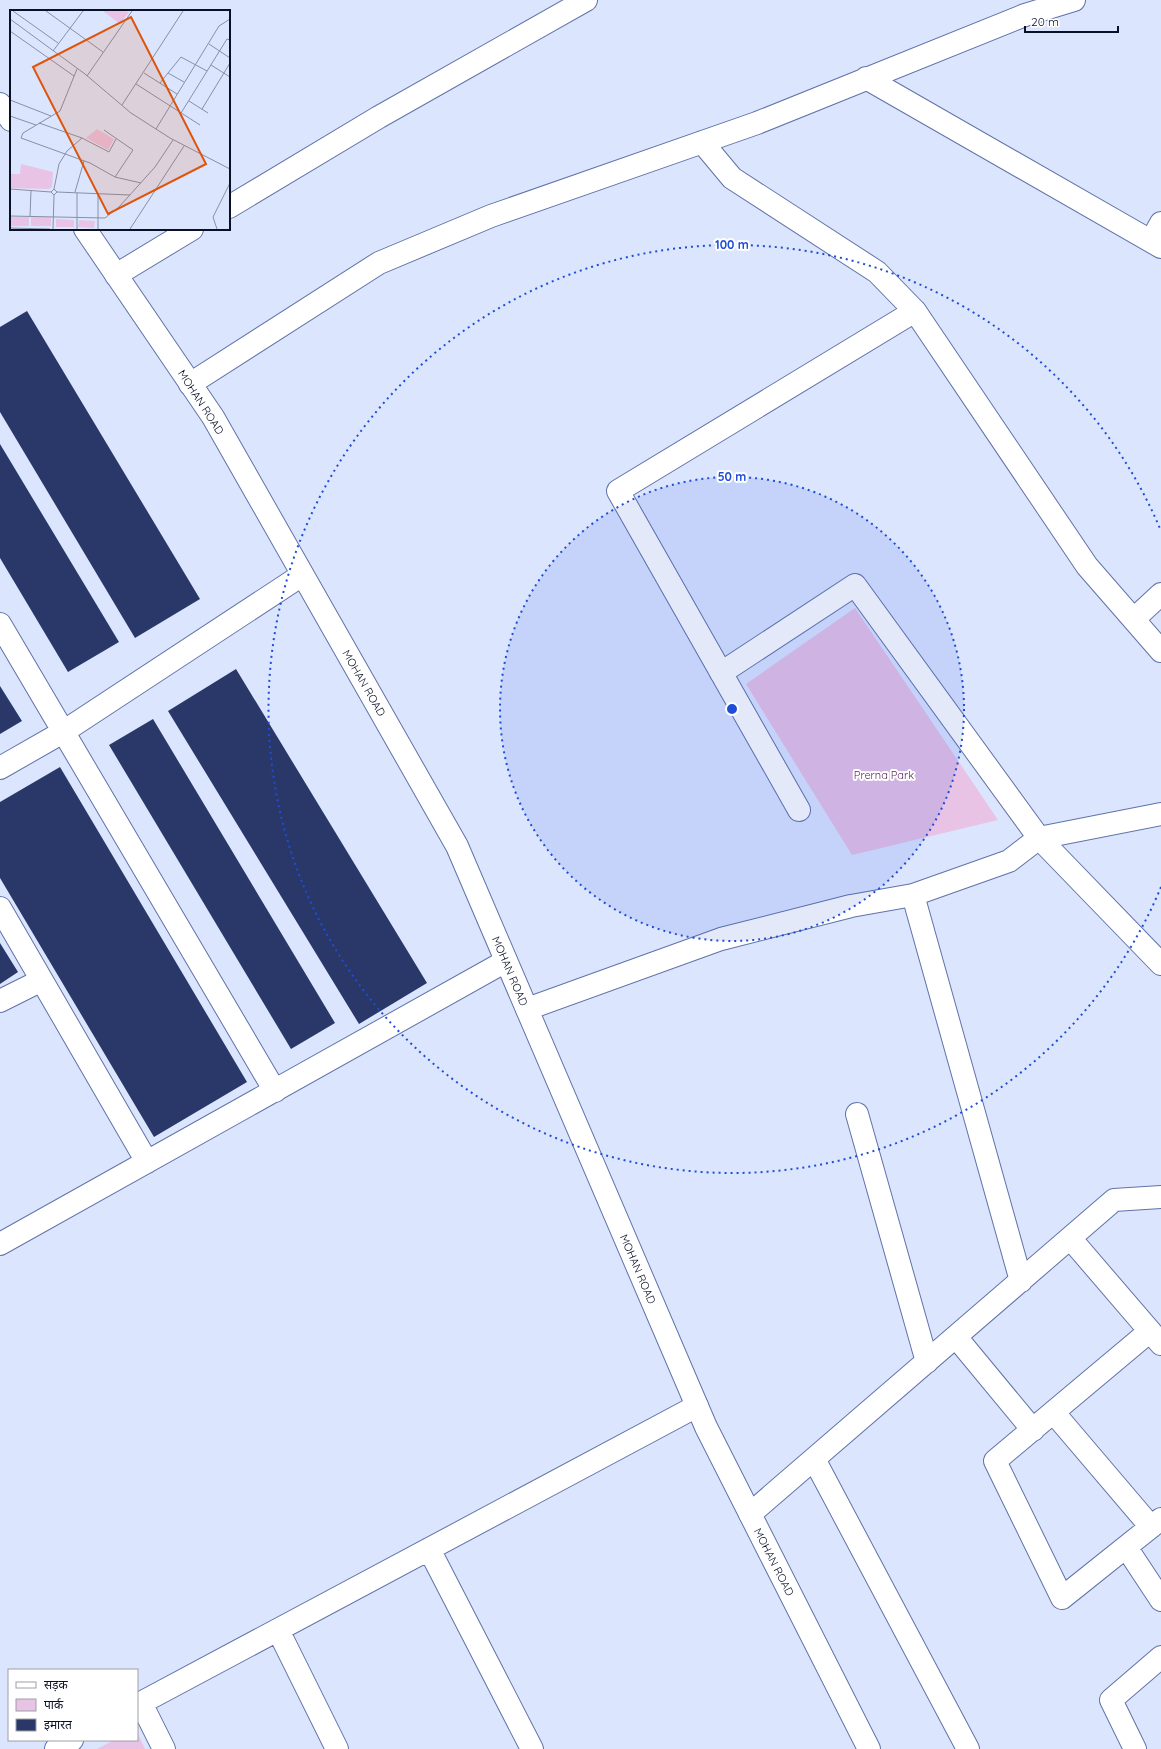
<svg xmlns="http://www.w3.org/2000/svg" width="1161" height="1749" font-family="Quicksand,'Noto Sans Devanagari',sans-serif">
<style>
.green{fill:#e8c3e5}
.building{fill:#293869}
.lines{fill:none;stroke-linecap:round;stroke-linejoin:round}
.minor-casing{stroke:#6073a8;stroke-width:24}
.major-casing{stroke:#6073a8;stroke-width:24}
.minor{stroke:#fff;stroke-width:22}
.major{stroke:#fff;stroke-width:22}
.ring{fill:none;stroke:#1d4ed8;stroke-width:2;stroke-dasharray:2 4}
.labels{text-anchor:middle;stroke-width:4;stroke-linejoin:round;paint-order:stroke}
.street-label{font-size:11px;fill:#0a1125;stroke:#fff}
.park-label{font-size:11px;fill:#5f265e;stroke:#fff}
.inset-road{fill:none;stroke:#8890a7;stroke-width:1}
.view{fill:#dd550d;fill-opacity:0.15;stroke:#dd550d;stroke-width:2}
.inset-edge{fill:none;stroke:#0a1125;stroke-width:2}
.centre{fill:#1d4ed8;stroke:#fff;stroke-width:2}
.ring-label{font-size:12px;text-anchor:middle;font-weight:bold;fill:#1d4ed8;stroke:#fff;stroke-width:4;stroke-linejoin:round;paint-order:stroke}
</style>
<rect width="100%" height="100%" fill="#dce5fe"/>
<path class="green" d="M855,608L998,820L852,855L746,684Z
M137,1732L145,1749H97L114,1740H137Z"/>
<path class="building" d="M27,311L200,599L135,638L0,412V327Z
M0,444L119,642L68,672L0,558Z
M236,669L427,983L359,1024L168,711Z
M0,686L22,721L0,734Z
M153,719L335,1023L291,1049L109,745Z
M60,767L247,1082L154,1137L0,878V802Z
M0,943L18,972L0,984Z"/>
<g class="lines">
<g class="minor-casing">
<path id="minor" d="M866,78L1161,247
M702,142L732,178L877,272L915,311L1087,566L1161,651
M229,207L379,117L586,0
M1151,241L1161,223
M116,275L192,229
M190,384L379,263L491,216L757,123L1025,15L1074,0
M1134,619L1161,594
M0,624L275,1091
M721,673L855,585L1039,838L1161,964
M0,768L63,732L302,575
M799,810L618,491L915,311
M913,895L1021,1281
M0,908L147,1162
M0,1001L40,981
M527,1009L721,939L851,906L913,895L1009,861L1039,838L1161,814
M857,1114L927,1362
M1070,1238L1161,1344
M0,1244L506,961
M1150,1331L995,1461L1062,1598L1161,1519
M956,1337L1033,1430
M1054,1413L1151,1527
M814,1459L968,1749
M750,1514L1114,1200L1161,1197
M1126,1547L1161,1600
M429,1549L532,1749
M278,1630L337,1749
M141,1703L164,1749
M137,1705L697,1406
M56,1749L72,1740
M1135,1749L1111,1700L1161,1657"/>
</g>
<g class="major-casing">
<path id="major" d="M0,104L11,120
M85,229L213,417L457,846L706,1427L869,1749"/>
</g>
<use href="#minor" class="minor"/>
<use href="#major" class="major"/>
</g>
<circle cx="732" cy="709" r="232" fill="#1d4ed8" fill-opacity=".12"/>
<g class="ring">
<circle cx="732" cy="709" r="232"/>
<path d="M1161 887A464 464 0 1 1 1161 531"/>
</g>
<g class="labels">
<g class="street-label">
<text transform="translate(201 402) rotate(57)" y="4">MOHAN ROAD</text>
<text transform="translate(364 683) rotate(60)" y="4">MOHAN ROAD</text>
<text transform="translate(510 971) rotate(67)" y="4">MOHAN ROAD</text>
<text transform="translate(638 1269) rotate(67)" y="4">MOHAN ROAD</text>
<text transform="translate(774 1562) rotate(63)" y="4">MOHAN ROAD</text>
</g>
<g class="park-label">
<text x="884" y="779">Prerna Park</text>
</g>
</g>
<g transform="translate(10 10)">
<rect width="220" height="220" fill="#dce5fe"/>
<path d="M93,1H115L119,2L110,14ZM87,119L104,129L98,140L76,128ZM11,154L43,162L42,177L39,179L0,178V164H10ZM1,207H19V216H0ZM21,207H41V216H21ZM46,209L64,210V217H46ZM69,210L85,211L84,218L68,217Z" fill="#e8c3e5"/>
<path class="inset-road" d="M3,1L48,33M36,1L93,42M0,9L75,64L121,103L160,128L220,159M0,21L64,66M199,34L220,48M43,41L73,1M201,55L220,67M67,59L50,101L13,123L11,128L80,153L105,167L131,173M134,63L167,84M77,66L122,1M174,72L158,63L171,47L197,61M150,73L158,63M126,74L190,115M0,90L41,106M179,91L198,103M112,95L173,1M192,99L220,53M171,103L217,29L220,30M0,106L26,115M29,113L72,128L99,142L106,129M146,119L209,16L220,9M94,120L123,140L105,167M0,179L41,182M44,179L49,154L57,141L72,128M47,182L44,185L41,182L44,179L47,182L120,185M65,182L74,151M0,206L95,208L109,197L145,157L163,130M20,207L21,180M0,218L40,219M43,219L44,185M67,219V183M88,219V184M120,219L174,136M207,219L203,207L220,173"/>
<path class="view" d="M121,7L196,154L98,204L23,57Z"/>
<rect width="220" height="220" class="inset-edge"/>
</g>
<circle cx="732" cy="709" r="6" class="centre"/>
<g class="ring-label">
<text x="732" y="249">100 m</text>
<text x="732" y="481">50 m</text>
</g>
<rect x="8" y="1669" width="130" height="72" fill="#ffffff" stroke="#9da0a8"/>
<rect x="16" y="1682" width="20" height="6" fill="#ffffff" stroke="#9da0a8"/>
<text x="44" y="1689" font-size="12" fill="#0a1125">सड़क</text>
<rect x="16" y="1699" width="20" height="12" fill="#e8c3e5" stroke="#9da0a8"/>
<text x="44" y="1709" font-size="12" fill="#0a1125">पार्क</text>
<rect x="16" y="1719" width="20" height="12" fill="#293869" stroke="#9da0a8"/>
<text x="44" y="1729" font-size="12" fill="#0a1125">इमारत</text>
<path d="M1025 26v6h93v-6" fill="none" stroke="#0a1125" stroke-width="2"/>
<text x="1031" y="26" font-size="12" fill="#0a1125" stroke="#ffffff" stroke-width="3" paint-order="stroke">20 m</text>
</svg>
